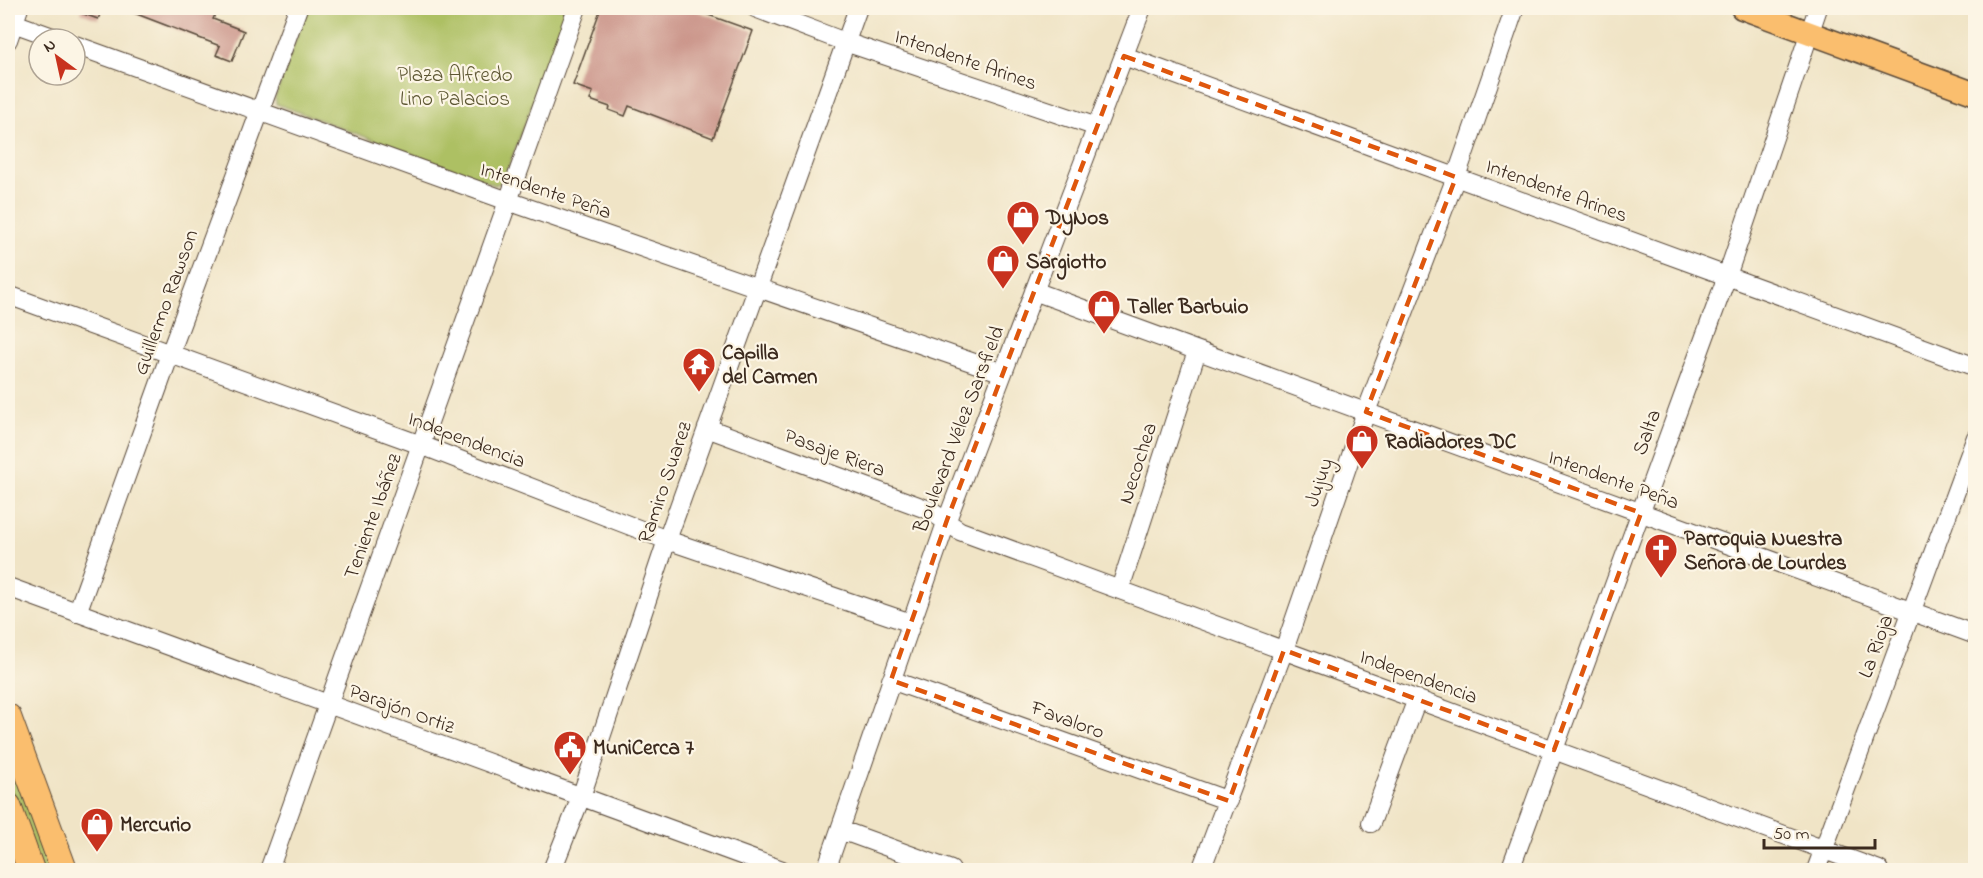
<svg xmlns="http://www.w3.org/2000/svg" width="1983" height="878" font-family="'Indie Flower',sans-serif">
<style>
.green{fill:#adc064;stroke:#747541;stroke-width:1.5}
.building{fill:#cc978c}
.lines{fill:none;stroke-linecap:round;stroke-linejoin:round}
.minor-casing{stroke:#564637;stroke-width:20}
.major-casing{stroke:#564637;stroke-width:25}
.highway-casing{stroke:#564637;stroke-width:28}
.minor{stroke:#fff;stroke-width:18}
.major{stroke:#fabe6e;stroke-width:22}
.highway{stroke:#fabe6e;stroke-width:26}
.marked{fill:none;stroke:#df570d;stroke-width:4.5;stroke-dasharray:12 8;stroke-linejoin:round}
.labels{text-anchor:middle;stroke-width:4.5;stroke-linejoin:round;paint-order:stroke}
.street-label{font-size:21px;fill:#3b2a1e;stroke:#fcf5e5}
.park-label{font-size:21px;fill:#5d5733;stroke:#fcf5e5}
.poi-label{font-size:21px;font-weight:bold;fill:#3b2a1e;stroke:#fcf5e5;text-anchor:start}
</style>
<rect width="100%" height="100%" fill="#fcf5e5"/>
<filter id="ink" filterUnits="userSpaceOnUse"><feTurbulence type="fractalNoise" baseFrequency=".0167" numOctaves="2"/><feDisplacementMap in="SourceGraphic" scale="12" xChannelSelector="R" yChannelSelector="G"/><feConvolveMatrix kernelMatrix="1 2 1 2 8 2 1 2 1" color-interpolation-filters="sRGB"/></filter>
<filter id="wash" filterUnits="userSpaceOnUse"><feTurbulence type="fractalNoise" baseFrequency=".008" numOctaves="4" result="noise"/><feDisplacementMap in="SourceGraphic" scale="24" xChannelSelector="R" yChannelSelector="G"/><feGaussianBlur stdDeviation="1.35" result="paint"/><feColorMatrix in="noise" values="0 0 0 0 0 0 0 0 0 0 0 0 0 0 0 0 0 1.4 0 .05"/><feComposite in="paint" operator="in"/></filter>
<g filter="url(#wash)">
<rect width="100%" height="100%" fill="#f0e4c6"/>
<path class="green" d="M307,8H569L503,182L495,185L276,104L275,97Z
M8,740L56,870H40L8,783Z"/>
<g id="blocks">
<path class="building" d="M83,8H103L98,19L81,13Z
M121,8H188L199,12L200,8H218L213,19L244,31L232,61L216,55L220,46Z
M601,8H689L753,31L713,138L629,106L625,116L609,110L610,107L590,100L593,92L573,85Z"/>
</g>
</g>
<g filter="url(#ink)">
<use href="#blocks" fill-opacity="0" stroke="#564637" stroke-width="1.5"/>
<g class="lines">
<g class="minor-casing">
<path id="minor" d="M755,8L845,42L1097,127
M8,21L58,39
M8,40L19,8
M75,45L508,201L1003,373
M1124,56L1976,367
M1034,291L1976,635
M8,295L421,445L667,540L911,623
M707,428L929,510L960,531L1879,870
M8,587L782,870
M1120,589L1197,351
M77,613L170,354L298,8
M891,680L1229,801
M1371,823L1417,699
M841,830L951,870
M269,870L577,8
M552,870L581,797L667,540L858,8
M826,870L947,520L1142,8
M1201,870L1284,650L1366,412L1456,177L1515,8
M1510,870L1727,276L1818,8
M1816,870L1976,437"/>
</g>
<g class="major-casing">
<path id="major" d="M1742,8L1976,94"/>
</g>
<g class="highway-casing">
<path id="highway" d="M8,717L64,870
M8,806L31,870"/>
</g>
<use href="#minor" class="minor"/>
<use href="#major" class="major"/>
<use href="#highway" class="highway"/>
</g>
</g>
<path class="marked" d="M1124,56L1456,177L1366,412L1641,513L1554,750L1284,650L1229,801L891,680L947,520Z"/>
<defs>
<g id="shop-pin" transform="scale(1.725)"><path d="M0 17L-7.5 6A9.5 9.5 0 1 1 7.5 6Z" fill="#c8321e" stroke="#fcf5e5"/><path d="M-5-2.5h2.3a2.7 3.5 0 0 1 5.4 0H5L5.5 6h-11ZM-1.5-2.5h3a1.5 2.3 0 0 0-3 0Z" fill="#fff"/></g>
<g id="temple-pin" transform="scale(1.725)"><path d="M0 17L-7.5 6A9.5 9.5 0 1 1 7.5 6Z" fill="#c8321e" stroke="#fcf5e5"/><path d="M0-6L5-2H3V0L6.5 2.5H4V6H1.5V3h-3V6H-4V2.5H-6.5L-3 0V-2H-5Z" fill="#fff"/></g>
<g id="church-pin" transform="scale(1.725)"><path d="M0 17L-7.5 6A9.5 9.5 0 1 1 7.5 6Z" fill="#c8321e" stroke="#fcf5e5"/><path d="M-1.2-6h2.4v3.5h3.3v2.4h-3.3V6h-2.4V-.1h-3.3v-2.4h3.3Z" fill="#fff"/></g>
<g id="civic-pin" transform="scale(1.725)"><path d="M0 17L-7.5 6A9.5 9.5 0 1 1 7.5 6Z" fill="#c8321e" stroke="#fcf5e5"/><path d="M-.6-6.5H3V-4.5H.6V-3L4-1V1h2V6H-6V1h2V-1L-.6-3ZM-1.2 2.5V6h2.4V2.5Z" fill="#fff"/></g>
</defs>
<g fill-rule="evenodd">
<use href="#shop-pin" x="1023" y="217"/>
<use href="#shop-pin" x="1003" y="261"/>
<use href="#shop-pin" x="1104" y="306"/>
<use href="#temple-pin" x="699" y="364"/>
<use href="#shop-pin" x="1362" y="441"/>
<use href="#church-pin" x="1661" y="550"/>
<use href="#civic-pin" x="570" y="747"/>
<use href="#shop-pin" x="97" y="824"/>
</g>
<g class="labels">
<g class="street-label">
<text transform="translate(966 59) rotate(19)" y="7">Intendente Arines</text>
<text transform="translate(546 190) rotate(19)" y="7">Intendente Peña</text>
<text transform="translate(1557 190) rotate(20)" y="7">Intendente Arines</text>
<text transform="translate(165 302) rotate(-70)" y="7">Guillermo Rawson</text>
<text transform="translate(958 429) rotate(-69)" y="7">Boulevard Vélez Sarsfield</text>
<text transform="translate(1646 432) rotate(-70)" y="7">Salta</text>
<text transform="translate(467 439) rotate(21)" y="7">Independencia</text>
<text transform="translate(835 452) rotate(20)" y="7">Pasaje Riera</text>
<text transform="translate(1137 463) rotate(-72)" y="7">Necochea</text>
<text transform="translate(1614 479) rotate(20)" y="7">Intendente Peña</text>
<text transform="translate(664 482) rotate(-71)" y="7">Ramiro Suarez</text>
<text transform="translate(1318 482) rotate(-71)" y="7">Jujuy</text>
<text transform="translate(372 516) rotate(-70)" y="7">Teniente Ibáñez</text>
<text transform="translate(1875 646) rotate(-70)" y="7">La Rioja</text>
<text transform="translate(1419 676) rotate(20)" y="7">Independencia</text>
<text transform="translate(402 708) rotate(20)" y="7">Parajón Ortiz</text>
<text transform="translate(1068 719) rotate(20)" y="7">Favaloro</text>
</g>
<g class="park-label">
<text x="455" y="81">Plaza Alfredo<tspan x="455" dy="24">Lino Palacios</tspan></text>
</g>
<g class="poi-label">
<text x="1046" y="224">DyNos</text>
<text x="1026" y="268">Sargiotto</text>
<text x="1127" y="313">Taller Barbuio</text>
<text x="722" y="359">Capilla<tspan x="722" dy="24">del Carmen</tspan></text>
<text x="1385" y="448">Radiadores DC</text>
<text x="1684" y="545">Parroquia Nuestra<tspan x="1684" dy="24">Señora de Lourdes</tspan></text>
<text x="593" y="754">MuniCerca 7</text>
<text x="120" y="831">Mercurio</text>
</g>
</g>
<rect width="1983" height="878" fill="none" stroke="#fcf5e5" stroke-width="30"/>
<g transform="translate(57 57) rotate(327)"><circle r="28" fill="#fcf5e5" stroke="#afa495" stroke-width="1.5"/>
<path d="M0-4.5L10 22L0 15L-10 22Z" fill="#c8321e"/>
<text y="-9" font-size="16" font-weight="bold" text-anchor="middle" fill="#3b2a1e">N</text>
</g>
<path d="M1764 839v9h111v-9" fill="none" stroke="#3b2a1e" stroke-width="3"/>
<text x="1773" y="839" font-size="18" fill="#3b2a1e" stroke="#fcf5e5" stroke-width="4.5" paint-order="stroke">50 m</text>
</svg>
